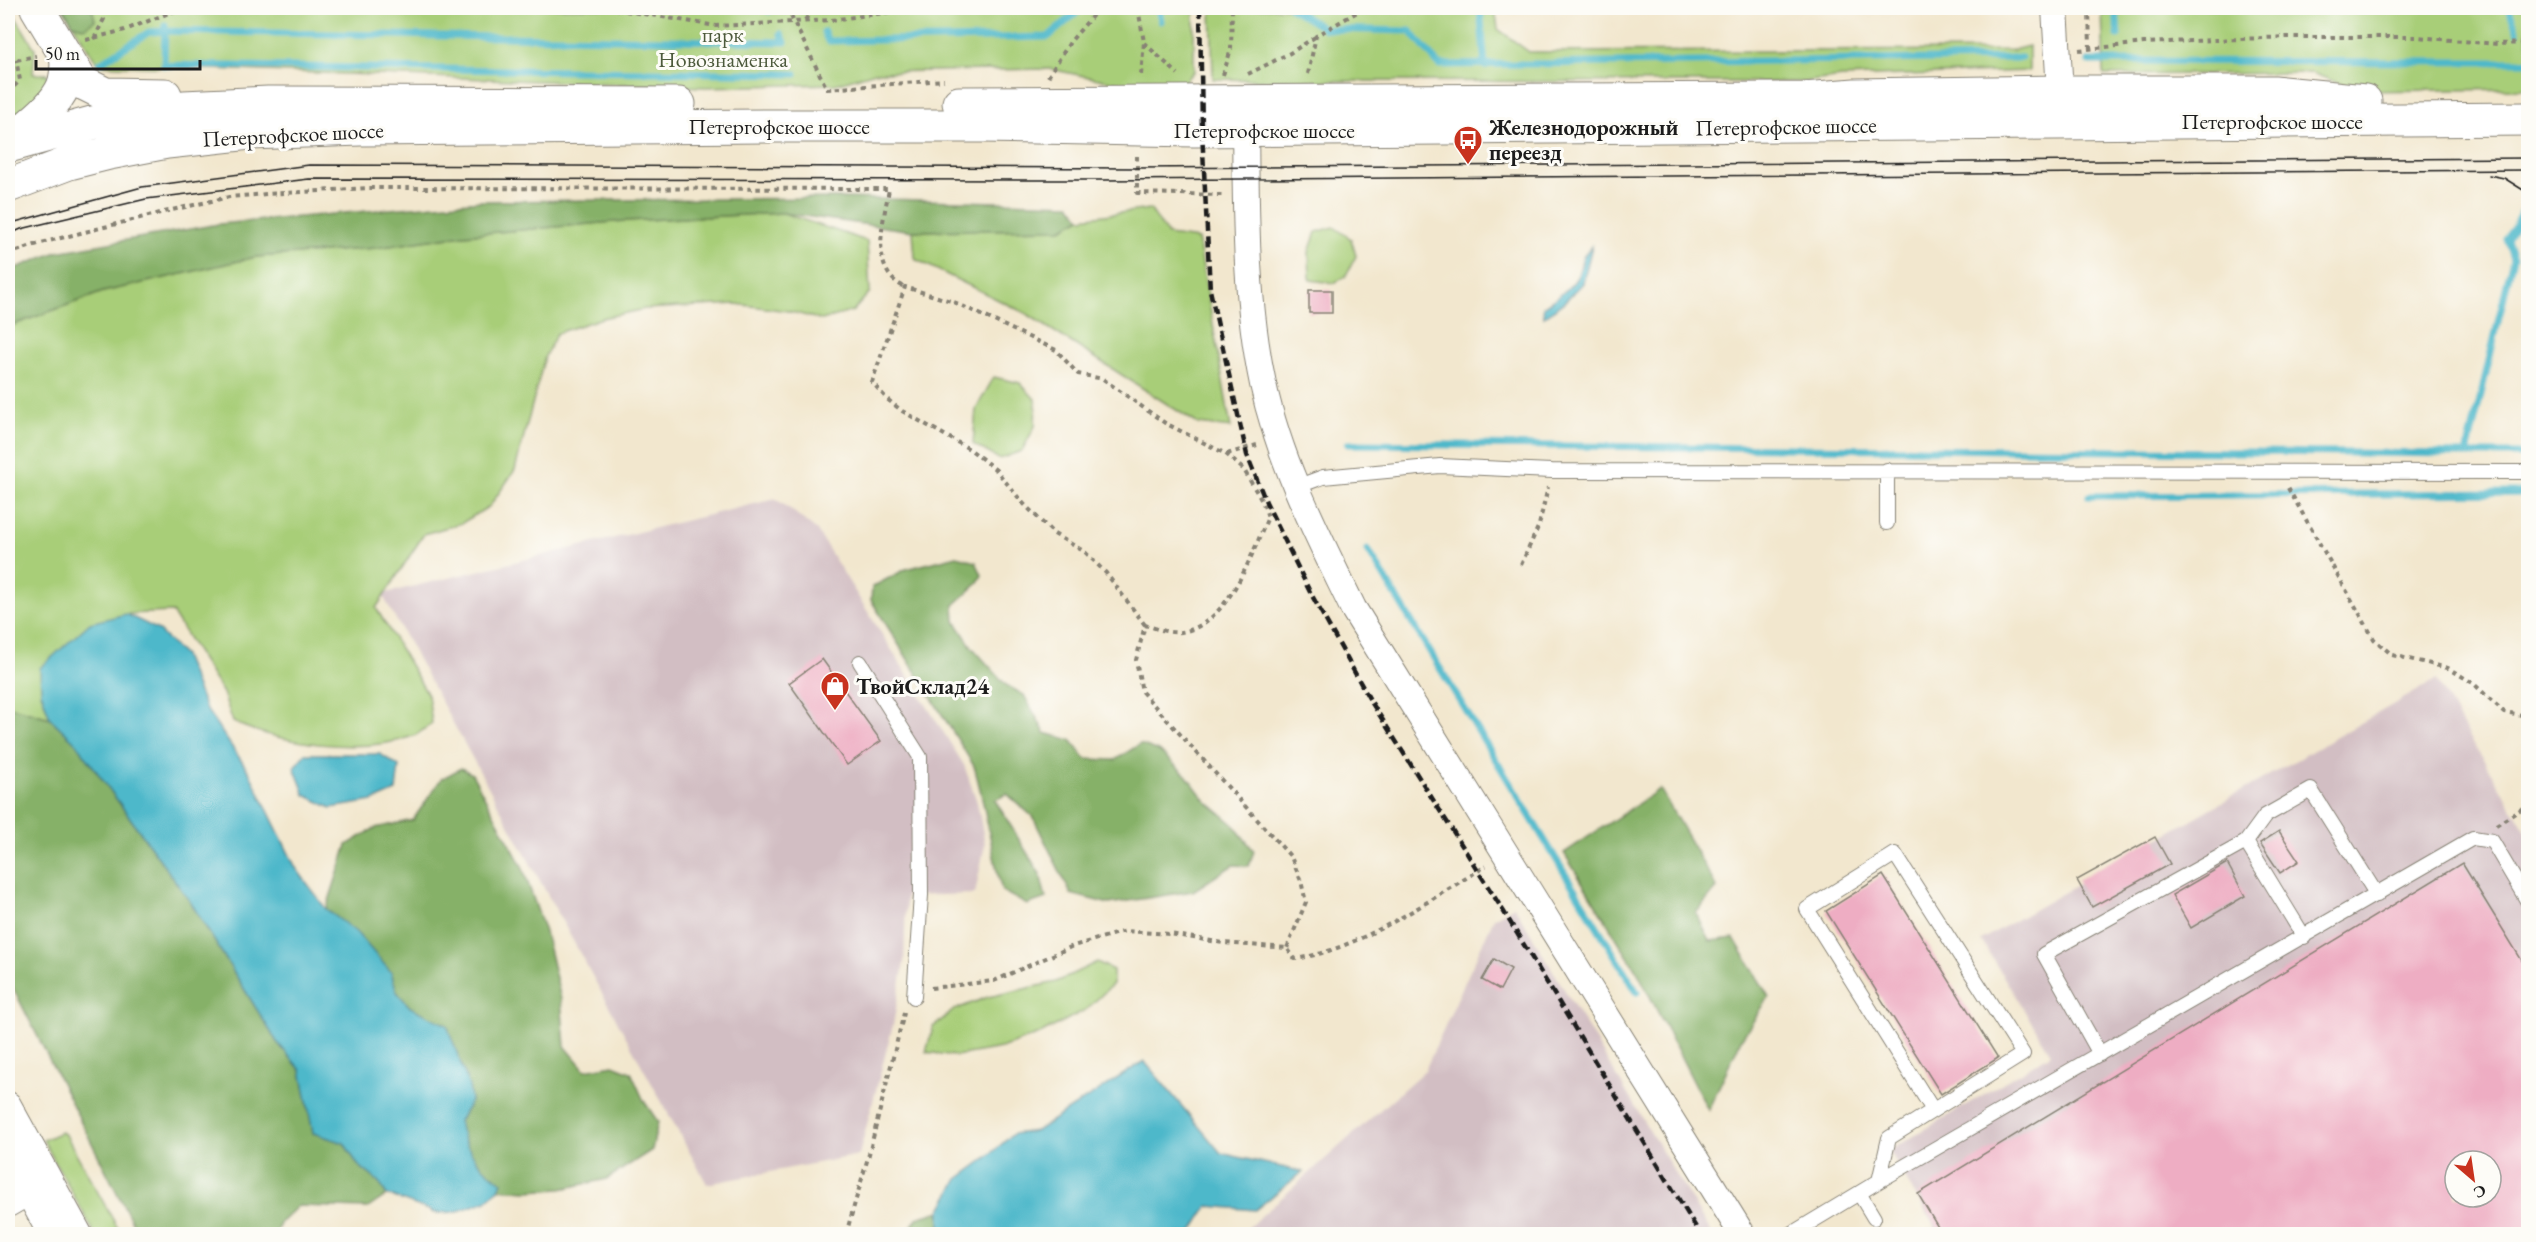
<svg xmlns="http://www.w3.org/2000/svg" width="2536" height="1242" font-family="'EB Garamond',serif">
<style>
.industrial{fill:#d2bec3;fill-rule:evenodd}
.green{fill:#a8ce78;stroke:#62754a;stroke-width:1.5}
.forest{fill:#86b168;stroke:#516642;stroke-width:1.5}
.water{fill:#4eb8ca;stroke:#356a73;stroke-width:1.5}
.lines{fill:none;stroke-linecap:round;stroke-linejoin:round}
.stream{stroke:#4eb8ca;stroke-width:7}
.building{fill:#eeadc3;fill-rule:evenodd}
.service-casing{stroke:#878275;stroke-width:16}
.minor-casing{stroke:#878275;stroke-width:28}
.tertiary-casing{stroke:#878275;stroke-width:35}
.primary-casing{stroke:#878275;stroke-width:35}
.path{stroke:#878275;stroke-width:4;stroke-dasharray:4.5 4.5;stroke-linecap:butt}
.service{stroke:#fff;stroke-width:14}
.minor{stroke:#fff;stroke-width:26}
.tertiary{stroke:#fff;stroke-width:33}
.primary{stroke:#fff;stroke-width:33}
.tram{stroke:#1c1c1c;stroke-width:1.5}
.rail{stroke:#1c1c1c;stroke-width:4.5;stroke-dasharray:9 4.5;stroke-linecap:butt}
.labels{text-anchor:middle;stroke-width:6;stroke-linejoin:round;paint-order:stroke}
.park-label{font-size:22px;fill:#4d5a3c;stroke:#fdfcf7}
.street-label{font-size:22px;fill:#1c1c1c;stroke:#fdfcf7}
.poi-label{font-size:22px;font-weight:bold;fill:#1c1c1c;stroke:#fdfcf7;text-anchor:start}
</style>
<rect width="100%" height="100%" fill="#fdfcf7"/>
<filter id="ink" filterUnits="userSpaceOnUse"><feTurbulence type="fractalNoise" baseFrequency=".0167" numOctaves="2"/><feDisplacementMap in="SourceGraphic" scale="12" xChannelSelector="R" yChannelSelector="G"/><feConvolveMatrix kernelMatrix="1 2 1 2 8 2 1 2 1" color-interpolation-filters="sRGB"/></filter>
<filter id="wash" filterUnits="userSpaceOnUse"><feTurbulence type="fractalNoise" baseFrequency=".008" numOctaves="4" result="noise"/><feDisplacementMap in="SourceGraphic" scale="24" xChannelSelector="R" yChannelSelector="G"/><feGaussianBlur stdDeviation="1.35" result="paint"/><feColorMatrix in="noise" values="0 0 0 0 0 0 0 0 0 0 0 0 0 0 0 0 0 1.4 0 .05"/><feComposite in="paint" operator="in"/></filter>
<g filter="url(#wash)">
<rect width="100%" height="100%" fill="#f2e7ce"/>
<path class="industrial" d="M775,499L789,508L817,531L964,765L977,802L985,844L975,894L906,896L904,963L893,1025L859,1155L707,1184L382,594Z
M2436,680L2528,835V1234H1939L1889,1151L2051,1054L1981,940ZM2455,1161H2491V1197H2455Z
M1514,906L1712,1234H1241L1425,1070L1494,918Z"/>
<path class="green" d="M8,8H10L35,49L33,74H47L52,85L39,102L8,118Z
M63,8H1194V71L1181,85L1123,84L1050,69L875,72L836,84L705,87L98,65Z
M1211,8H1495L1498,29L1529,52L2013,50L2029,46V71L1842,77L1803,82L1325,81L1213,79Z
M2102,8H2528V89L2359,91L2312,73L2104,75Z
M1150,209L1168,235L1198,239L1231,428L1198,424L1027,314L915,259L913,231L1061,229L1081,218Z
M783,213L867,241L870,292L853,311L822,320L788,311L736,304L645,309L602,318L557,333L545,356L515,470L490,506L462,523L424,534L376,608L428,695L432,723C426,727 420,734 413,736C363,755 281,744 233,722L223,693L172,612L126,614L41,692L50,718L8,706V327L103,292L256,257L376,248L463,235L625,221Z
M1334,227L1351,239L1356,256L1345,277L1334,283L1310,280L1309,252L1316,232Z
M994,377L1020,383L1036,400L1035,426L1022,451L999,459L973,444L976,409Z
M1097,962L1113,970V984L1087,1009L1040,1034L1001,1048L956,1056L926,1052L933,1027L954,1010L988,997L1056,982Z
M61,1132L66,1135L121,1234H95L43,1140Z"/>
<path class="forest" d="M63,8H92L95,20L85,28L73,24Z
M844,198L1070,204L1081,218L1061,229L913,231L782,213L625,221L463,235L376,248L256,257L103,292L8,327V271L57,252L219,224L481,201Z
M957,556L976,562L982,575L977,584L954,605L955,621L972,647L1006,685L1024,695L1045,733L1071,740L1086,759L1115,760L1140,744L1159,751L1186,775L1206,801L1232,823L1254,851L1249,866L1233,865L1193,891L1109,904L1071,894L1033,817L1007,794L995,800L1040,874L1046,898L1027,905L1002,891C991,850 986,807 974,766L871,600L872,587L906,569Z
M8,706L50,718L77,744L191,903L277,1042L301,1070L313,1133L344,1143L358,1165L378,1181L387,1195L368,1208L298,1206L281,1222L275,1234H138L8,978Z
M461,768L472,774L522,866L545,932L561,999L565,1046L585,1070L613,1065L631,1072L644,1101L658,1122L652,1150L607,1179L561,1189L527,1191L499,1189L501,1182C479,1167 463,1148 459,1121L471,1101L469,1086L447,1026L410,1007L397,992L391,972L326,910L347,845L375,828L413,820L441,779Z
M1660,789L1717,888L1696,913L1710,941L1734,938L1769,997L1742,1038L1708,1110L1638,973L1564,853Z
M940,1211V1234H907L917,1218Z"/>
<path class="water" d="M1592,246L1583,283L1564,302L1544,317L1543,307C1555,298 1572,288 1578,275C1584,260 1579,259 1592,246Z
M126,614L157,629L184,656L206,709L249,772L296,868L326,909L356,932L391,972L397,992L410,1007L447,1025L469,1086L471,1101L459,1121C463,1148 479,1167 502,1182L499,1189L486,1201L456,1212L437,1213L387,1195L378,1181L358,1165L344,1143L313,1133L301,1070L277,1042L191,903L77,744L50,718L41,692L40,668L90,623Z
M305,754H380L399,766L396,791L373,801L331,808L305,795L294,767Z
M1144,1061L1221,1153L1303,1172L1255,1210L1208,1206L1190,1234H940V1211L958,1179L984,1160L1013,1134L1036,1131Z"/>
<g class="lines">
<path class="stream" d="M767,8L769,11
M1159,8L1161,21
M1291,8L1325,29L1410,31L1439,65L2021,58
M1480,8L1485,66
M2116,8L2118,35
M2508,8L2518,32
M165,25L164,65L795,74
M824,32L828,41L1048,37L1082,8
M2089,61L2528,62
M100,63L149,32L165,31L785,42L781,34
M1348,444L2467,454L2513,258L2507,239L2522,212
M2467,454H2528
M2089,496L2528,493
M1368,550L1637,992"/>
</g>
<g id="blocks">
<path class="building" d="M1309,290H1332V313H1309Z
M822,659L881,741L847,765L789,683Z
M2279,831L2299,861L2280,873L2260,843Z
M2155,837L2170,864L2092,907L2077,880Z
M2227,863L2245,896L2191,928L2172,895Z
M2462,863L2529,972V1234H1942L1918,1194ZM2455,1161H2491V1197H2455Z
M1883,875L1998,1058L1941,1094L1826,911Z
M1494,959L1511,969L1500,990L1482,980Z"/>
</g>
</g>
<g filter="url(#ink)">
<use href="#blocks" fill-opacity="0" stroke="#878275" stroke-width="1.5"/>
<g class="lines">
<g class="service-casing">
<path id="service" d="M1887,470V523
M1296,487L1323,477L1440,466L1552,471L2528,472
M860,662L920,757L921,895L914,997
M2246,842L2304,937
M2100,1054L2044,954L2246,842L2265,816L2311,790L2377,895
M1879,1181L1889,1138L2023,1054L1895,854L1807,909L1933,1110
M1859,1193L1874,1218
M1791,1234L1879,1181L2473,838L2492,841L2528,902"/>
</g>
<g class="minor-casing">
<path id="minor" d="M2055,8L2061,109
M1245,111C1246,202 1244,295 1263,384C1280,463 1318,536 1353,608L1742,1234
M8,1105L79,1234
M8,1154L51,1234
M8,1204L44,1183"/>
</g>
<g class="tertiary-casing">
<path id="tertiary" d="M37,8L82,83"/>
</g>
<g class="primary-casing">
<path id="primary" d="M81,82L105,94L165,95
M959,103L1804,99L1855,95L2061,92H2274L2365,101
M10,142C27,126 54,108 63,87C67,78 67,68 67,58
M8,146L92,123L184,107L268,103L679,104
M8,186L69,163L109,153L167,142L250,133L360,129L766,126H984L1194,130L2528,119"/>
</g>
<path class="path" d="M146,8L168,12
M608,8L716,26L831,20L923,8
M646,8L656,15
M787,8L827,89L944,80
M1138,8L1144,42L1141,75
M2089,8L2090,50
M805,20L814,8
M94,39L104,19L101,8
M86,40L125,30L182,8
M1144,43L1178,74
M2079,50L2144,43L2287,37H2417L2497,44L2528,43
M8,58L16,60L36,56
M1248,74L1290,53L1315,37
M1308,74L1316,36L1364,8
M1223,75L1231,49L1232,8
M1048,77L1070,42L1099,8
M8,93L20,80L16,60
M1137,156V193L1222,195
M8,254L41,243L172,210L229,197L267,194L369,188L889,189C884,219 868,272 905,287
M1227,454L1257,445
M2288,488L2374,639L2392,655L2448,668L2473,683L2504,712L2522,715L2528,723
M1521,565L1539,525L1548,487
M1145,625L1106,573L1085,552L1054,534L1023,503L996,470L971,450L902,411L887,399L872,382L905,287L954,302L1056,350L1078,374L1103,379L1165,423L1226,454L1244,470L1263,503L1268,517C1252,554 1229,621 1186,631C1172,635 1158,629 1145,625L1136,660L1142,692L1291,857L1301,881L1306,902L1287,948
M2496,825L2528,805
M931,988L994,981L1073,946L1125,931L1170,934L1223,943L1287,948L1295,959C1361,949 1429,900 1486,866
M846,1234L869,1154L905,1009"/>
<use href="#service" class="service"/>
<use href="#minor" class="minor"/>
<use href="#tertiary" class="tertiary"/>
<use href="#primary" class="primary"/>
<path class="tram" d="M2489,175L2504,178L2528,193
M8,224L142,187L309,165L1137,168L2528,158
M8,235L21,229L146,199L309,179L1104,180L2528,170"/>
<path class="rail" d="M1200,8L1202,130L1210,290L1247,455L1266,502L1310,592L1370,700L1504,912L1700,1234"/>
</g>
</g>
<defs>
<g id="bus-pin" transform="scale(1.5)"><path d="M0 17L-7.5 6A9.5 9.5 0 1 1 7.5 6Z" fill="#c8321e" stroke="#fdfcf7"/><path d="M-5-6H5V4H4V6H2V4H-2V6H-4V4H-5ZM-3.5-4V0h7V-4ZM-3.5 1.2v1.5H-2V1.2ZM2 1.2v1.5H3.5V1.2Z" fill="#fff"/></g>
<g id="shop-pin" transform="scale(1.5)"><path d="M0 17L-7.5 6A9.5 9.5 0 1 1 7.5 6Z" fill="#c8321e" stroke="#fdfcf7"/><path d="M-5-2.5h2.3a2.7 3.5 0 0 1 5.4 0H5L5.5 6h-11ZM-1.5-2.5h3a1.5 2.3 0 0 0-3 0Z" fill="#fff"/></g>
</defs>
<g fill-rule="evenodd">
<use href="#bus-pin" x="1468" y="140"/>
<use href="#shop-pin" x="835" y="686"/>
</g>
<g class="labels">
<g class="park-label">
<text x="723" y="42">парк<tspan x="723" dy="25">Новознаменка</tspan></text>
</g>
<g class="street-label">
<text x="2272" y="129">Петергофское шоссе</text>
<text x="779" y="134">Петергофское шоссе</text>
<text transform="translate(1786 126) rotate(-1)" y="8">Петергофское шоссе</text>
<text x="1264" y="138">Петергофское шоссе</text>
<text transform="translate(293 134) rotate(-3)" y="8">Петергофское шоссе</text>
</g>
<g class="poi-label">
<text x="1489" y="135">Железнодорожный<tspan x="1489" dy="25">переезд</tspan></text>
<text x="856" y="694">ТвойСклад24</text>
</g>
</g>
<rect width="2536" height="1242" fill="none" stroke="#fdfcf7" stroke-width="30"/>
<g transform="translate(2473 1179) rotate(151)"><circle r="28" fill="#fdfcf7" stroke="#a3a29f" stroke-width="1.5"/>
<path d="M0-4.5L10 22L0 15L-10 22Z" fill="#c8321e"/>
<text y="-9" font-size="16" font-weight="bold" text-anchor="middle" fill="#1c1c1c">С</text>
</g>
<path d="M36 60v9h164v-9" fill="none" stroke="#1c1c1c" stroke-width="3"/>
<text x="45" y="60" font-size="18" fill="#1c1c1c" stroke="#fdfcf7" stroke-width="4.5" paint-order="stroke">50 m</text>
</svg>
